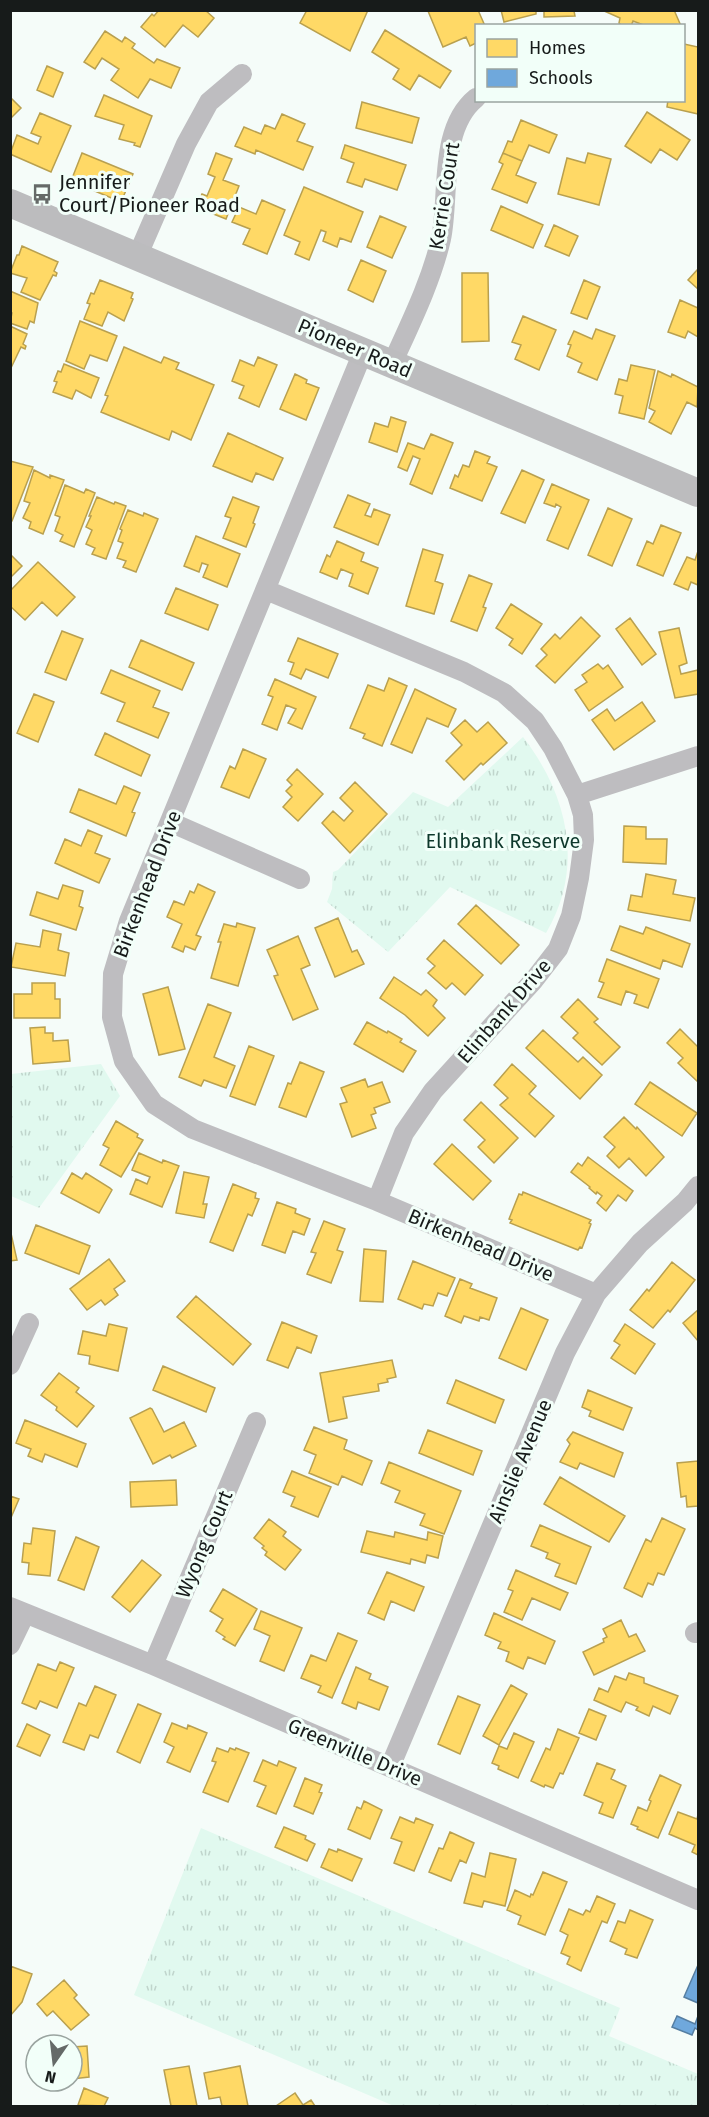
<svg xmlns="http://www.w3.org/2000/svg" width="709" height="2117" font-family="'Fira Sans',sans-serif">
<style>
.grass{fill:url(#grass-tufts)}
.homes{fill:#ffd966;stroke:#b9a04f;stroke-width:1.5}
.schools{fill:#6fa8dc;stroke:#557ea2;stroke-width:1.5}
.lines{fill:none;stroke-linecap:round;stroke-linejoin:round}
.minor{stroke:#bebdc0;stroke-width:20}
.secondary{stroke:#bcbcbe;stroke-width:28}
.labels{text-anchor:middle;stroke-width:6;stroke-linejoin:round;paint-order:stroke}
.poi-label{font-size:20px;fill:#171b1a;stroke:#f2fff9;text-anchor:start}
.street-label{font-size:20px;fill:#171b1a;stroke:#f2fff9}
.park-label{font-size:20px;fill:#0e392c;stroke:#f2fff9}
</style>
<defs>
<pattern id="grass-tufts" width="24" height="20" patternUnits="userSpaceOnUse" patternTransform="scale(1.5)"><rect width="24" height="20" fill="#e1f9ef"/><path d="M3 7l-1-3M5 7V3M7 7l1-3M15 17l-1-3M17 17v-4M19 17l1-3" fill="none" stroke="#c0d5cc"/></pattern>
</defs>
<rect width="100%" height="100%" fill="#f5fcf9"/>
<path class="grass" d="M523,737C568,795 585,867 546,933L450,887L388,952L327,902L332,889L333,872L338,870L413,792L448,807Z
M101,1064L120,1096L39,1208L11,1196V1074Z
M201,1828L620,2008L609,2036L698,2074V2106H394L134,1995Z"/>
<path class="homes" d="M159,10H205L214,18L198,37L183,25L165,47L141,27L152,14L154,16Z
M307,10H368L350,51L300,23Z
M478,10L485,26H476V43L470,46L466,37L443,47L428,11Z
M501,10H536V14L504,22Z
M544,10H580L574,11L575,16L544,17Z
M602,10H674L681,26H646L633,21L631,26H622L619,23L620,18Z
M385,30L451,71L440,88L419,75L410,90L393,79L399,69L372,52Z
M105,31L122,42L125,37L135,44L132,48L154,63L157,59L180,68L171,88L150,79L138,98L111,80L119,69L102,58L95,69L84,62Z
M684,44L698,47V114L667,107L668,100H684Z
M47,66L63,73L53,97L37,90Z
M104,95L152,116L140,147L134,145L135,143L119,139L124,125L95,116Z
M10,97L21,108L10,119Z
M362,102L419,118L412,143L356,128Z
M647,112L690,140L677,160L660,149L651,163L625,146Z
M40,113L71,126L51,172L10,154L17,135L38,144L41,137L31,133Z
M282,114L305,124L297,141L313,147L303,170L256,150L255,154L235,146L244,127L261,134L265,125L275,129Z
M521,120L557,135L549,153L529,145L522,161L503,153L508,141L512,142Z
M345,145L406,165L397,190L365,179L362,187L347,182L354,163L341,158Z
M82,153L133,174L121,202L71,181Z
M216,153L232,159L223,180L239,186L226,219L196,207L202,194L207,196L215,177L208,174Z
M503,153L522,161L516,175L536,183L527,203L492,189L503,164L499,162Z
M588,153L611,159L599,205L558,194L567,158L585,163Z
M304,187L363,212L351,242L340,238L337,247L323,241L326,232L321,230L309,260L295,254L300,242L284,235Z
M262,200L285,210L267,254L243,244L250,229L232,222L239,207L256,214Z
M501,206L543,225L533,248L491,230Z
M380,216L406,227L392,258L367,247Z
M554,225L578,236L569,256L545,246Z
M22,246L58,262L54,271L57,273L56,276L53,275L40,300L21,292L27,278L10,273L17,255H19Z
M361,260L386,271L373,302L348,290Z
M698,269V289L688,280Z
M462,273H488L489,341L462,342Z
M100,280L133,293L131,298L133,299L124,321L108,312L102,326L84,319L90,304L87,303L91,293L94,294Z
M584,280L600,287L587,319L571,313Z
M10,291L38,303L34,323L30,321L27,329L10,323L12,313L10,312Z
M680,300L698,308V337L688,331L685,338L668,332Z
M523,316L556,330L539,370L515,359L521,345L512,342Z
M80,321L117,336L107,361L90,355L84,369L66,361Z
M10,326L27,334L23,344L26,346L25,349L21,347L10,370Z
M596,329L615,336L597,380L578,372L582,363L567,356L571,345L568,344L574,331L592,339Z
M124,347L161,363L164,357L179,363L176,369L214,385L191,440L172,431L169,440L101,412L108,396L105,395Z
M258,357L277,365L259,407L239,398L244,386L232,381L240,360L254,366Z
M64,364L99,378L91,398L76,390L72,399L53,392L57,382L54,381L58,371L61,372Z
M631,365L655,370L644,419L619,413L623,396L615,394L619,379L627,381Z
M658,371L671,377L672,374L698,387L697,407L687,402L671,434L649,422L655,411L649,408Z
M295,374L307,380L306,383L319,388L306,420L280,409Z
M391,417L406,422L397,452L369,442L375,423L388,427Z
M228,433L283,458L273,480L256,473L252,482L213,466Z
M431,434L453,443L432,494L410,484L420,459L413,456L407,471L398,467L408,443L424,449Z
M475,451L490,457L487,463L497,467L482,501L450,488L455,475L458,477L463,465L469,467Z
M10,461L33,467L12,521H10Z
M34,470L50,478V475L64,480L43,534L29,528L31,522L23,518L30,503L24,501Z
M522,470L544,480L525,523L501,513Z
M552,484L589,500L568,549L547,540L561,507L556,504L555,507L544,503Z
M65,485L84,493L86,489L95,493L74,547L60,541L63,535L55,531L60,517L55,515Z
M348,495L370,504L365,515L371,517L374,509L390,515L378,545L334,527Z
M97,497L114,504L115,502L126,506L106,559L92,554L95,548L86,544L92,530L86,527L91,516H89Z
M233,497L259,507L253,523L255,524L246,547L223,538L231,518L225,516Z
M608,508L632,519L612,566L588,555Z
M128,510L143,516L144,513L158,519L136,572L123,567L126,561L117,558L123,543L118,541L122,530L120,529Z
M661,525L681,533L663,576L637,565L647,541L653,544Z
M196,536L240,554L227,587L203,577L208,565L202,563L199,572L184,566Z
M337,541L364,553L361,561L378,568L368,594L349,586L353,574L341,569L337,579L320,572L327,555L330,557Z
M423,549L443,555L435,581L443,584L434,614L406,606Z
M698,551V585L691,582L688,590L674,584L687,557L695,560Z
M10,554L22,566L10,578Z
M38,562L75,597L57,616L42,602L25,620L10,606V591Z
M469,575L492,584L483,607L486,608L477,631L451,621Z
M176,588L218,605L208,630L165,613Z
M511,604L542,624L522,654L509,645L513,639L496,628Z
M581,617L600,636L555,683L536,666L547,655L541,649L555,634L560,639Z
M630,618L656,654L642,665L616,629Z
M679,628L687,663L679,666L681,674L698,670V694L675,698L659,632Z
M62,631L83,639L66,680L45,672Z
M298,638L338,654L328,678L306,669L301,679L290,674L294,663L288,661Z
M141,640L194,663L182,690L129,667Z
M598,664L603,669L608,665L623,687L589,711L575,690L587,682L582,675Z
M111,670L160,691L153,707L169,713L158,738L117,721L125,703L101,693Z
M389,678L407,686L382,746L363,738L365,734L350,728L368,685L384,691Z
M275,679L316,697L302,729L288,723L296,709L286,705L277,730L262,724L273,697L268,695Z
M415,689L456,709L448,727L427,718L412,753L391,744Z
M34,694L54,702L38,742L17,733Z
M642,702L655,721L614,750L592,720L607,709L615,721Z
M465,720L477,732L488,722L507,743L483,765L481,763L464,780L446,761L462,745L451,733Z
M105,733L150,755L141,776L95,755Z
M243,749L266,759L249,798L221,787L230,766L235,769Z
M297,769L323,794L298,821L283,807L292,797L286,791L292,785L287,780Z
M355,782L387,814L350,853L322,823L333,811L344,821L353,811L340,798Z
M124,786L140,793L132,812L135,813L126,836L70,812L79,789L116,804Z
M624,826L646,827V839H667L666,864L623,862Z
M88,830L102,836L95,853L110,859L99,883L55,863L65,839L81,846Z
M646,874L676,880L673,894L695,898L690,921L628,910L631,895L642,897Z
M198,884L215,892L196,935L201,937L195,950L185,946L183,952L172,947L182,924L167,917L174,901L184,905L190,891L194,893Z
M63,885L83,891L79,906L83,908L76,930L30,915L37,892L58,899Z
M476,905L519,945L501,964L458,924Z
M338,918L352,952L357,950L364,964L335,977L315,928Z
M237,923L255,928L238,986L211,978L221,942H218L224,924L236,927Z
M620,926L643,934L646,927L690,944L682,967L663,960L660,969L611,950Z
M43,930L61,934L58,950L69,953L65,976L11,967L16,943L40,947Z
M298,936L310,965L301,969L318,1009L293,1020L274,976L278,975L267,950Z
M444,940L483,975L465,995L452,983L446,989L428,973L435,966L427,959Z
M607,959L659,979L648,1008L634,1003L637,995L626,991L621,1005L598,997L604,983L599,981Z
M394,977L421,995L426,990L437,1000L433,1006L445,1018L428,1036L405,1015L380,998Z
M32,983H55V999H60V1018H14V994H32Z
M168,987L185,1049L159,1055L143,994Z
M578,999L598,1019L594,1022L620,1047L602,1065L573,1038L578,1033L561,1017Z
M208,1004L231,1013L214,1057L235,1066L226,1088L204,1080L201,1086L179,1077Z
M367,1022L387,1033L388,1031L402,1039L400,1042L416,1051L403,1072L354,1044Z
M45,1027V1033H53V1041L68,1040L70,1061L33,1064L30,1028Z
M680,1029L698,1047V1082L678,1063L683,1058L667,1043Z
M543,1030L578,1062L583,1057L602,1075L580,1099L526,1048Z
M249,1046L274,1056L255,1105L230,1096Z
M300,1062L324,1072L306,1117L279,1107L288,1083L291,1084Z
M512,1064L536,1086L529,1094L554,1116L535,1137L500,1105L508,1098L494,1085Z
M365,1079L368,1087L382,1082L390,1102L374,1108L376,1113L371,1115L376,1128L352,1137L340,1104L347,1102L341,1088Z
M650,1082L697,1113L682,1136L635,1104Z
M481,1102L518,1138L494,1163L478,1147L485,1140L464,1120Z
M624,1117L636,1129L637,1127L664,1157L646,1176L629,1158L619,1168L607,1156L615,1147L604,1137Z
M116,1121L138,1134L137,1137L143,1140L121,1177L100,1165L109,1148L103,1145Z
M452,1144L491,1181L473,1200L434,1164Z
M139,1153L162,1163L163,1160L179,1166L162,1207L130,1194L136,1179L147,1184L150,1177L132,1170Z
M588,1157L633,1191L626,1201L618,1195L606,1211L597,1203L602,1196L597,1192L596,1194L589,1188L590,1187L571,1172L578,1163L582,1166Z
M184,1172L209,1177L203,1204H207L204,1218L176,1213Z
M72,1173L82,1179L86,1173L110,1188L112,1190L99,1213L61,1193Z
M233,1184L256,1193L255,1198L259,1199L252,1216L248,1214L233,1251L210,1242Z
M523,1192L591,1220L589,1223L591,1224L582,1248L580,1247L578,1250L510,1223L512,1220L509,1219L519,1194L522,1195Z
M277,1202L296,1209L295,1213L310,1219L304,1235L293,1231L285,1253L262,1245Z
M324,1221L345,1229L337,1250L343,1252L331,1283L307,1274L316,1253L311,1252Z
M36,1225L90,1246L79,1274L25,1253Z
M10,1229L17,1260L10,1261Z
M364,1249L386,1251L383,1302L360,1301Z
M109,1259L125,1281L114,1289L118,1295L105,1305L101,1300L87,1310L70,1289Z
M413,1261L455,1278L447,1296L438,1293L433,1306L424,1304L422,1309L398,1299Z
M672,1262L695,1280L670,1312L668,1310L653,1328L630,1310L647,1289L649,1291Z
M460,1279L472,1284L470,1288L497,1298L489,1320L480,1317L479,1321L464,1316L461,1323L445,1316Z
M196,1296L251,1344L233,1365L177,1317Z
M521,1308L548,1320L526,1370L499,1358Z
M698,1310V1341L683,1323Z
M282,1322L317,1336L311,1353L297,1347L288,1368L267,1360Z
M109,1324L127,1328L118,1371L89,1364L90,1356L78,1354L83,1331L106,1336Z
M625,1324L655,1344L635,1374L611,1358L620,1345L614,1341Z
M392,1360L396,1377L387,1379L388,1382L378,1384L379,1391L343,1397L347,1418L329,1422L320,1373Z
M163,1366L215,1388L206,1412L153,1390Z
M59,1373L79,1388L76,1392L94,1406L77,1427L56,1410L57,1407L41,1395Z
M456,1380L504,1400L495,1423L447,1403Z
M588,1390L632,1408L623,1430L589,1416L591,1411L582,1407Z
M150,1408L152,1409L164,1432L184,1422L196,1446L172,1458L170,1455L153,1464L130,1418Z
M25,1420L86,1444L77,1467L45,1454L42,1462L28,1456L31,1449L16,1443Z
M314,1427L347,1440L344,1449L372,1461L362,1485L342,1476L338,1485L309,1473L316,1455L304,1450Z
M428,1430L482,1451L473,1475L419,1453Z
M573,1432L623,1453L614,1477L580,1463L577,1469L560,1462L570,1444L567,1440Z
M698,1461V1506L687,1507L686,1496L681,1497L677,1463Z
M389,1462L461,1491L444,1534L420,1525L425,1514L395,1502L400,1491L381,1483Z
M292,1471L331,1487L318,1517L291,1506L295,1497L283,1492Z
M560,1477L625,1516L609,1542L544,1504Z
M176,1480L177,1505L131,1507L130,1482Z
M10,1496L19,1499L10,1520Z
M662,1518L685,1529L664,1575L658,1573L653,1585L648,1583L642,1597L624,1588L646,1539L651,1542Z
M269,1519L286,1532L283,1536L301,1550L285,1570L265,1555L267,1552L262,1548L264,1546L254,1538Z
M540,1525L591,1547L576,1584L555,1576L560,1564L546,1558L548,1553L531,1546Z
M33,1528L55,1531L50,1576L28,1574L29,1563L22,1562L24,1543L31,1544Z
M367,1531L394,1537L395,1532L427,1540L428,1532L443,1536L438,1558L427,1555L425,1563L411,1559L410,1564L361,1552Z
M76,1537L99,1547L84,1590L58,1580Z
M142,1560L161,1575L130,1612L112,1597Z
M516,1570L568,1593L560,1610L532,1598L522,1620L504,1612L513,1591L508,1589Z
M387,1572L424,1587L414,1611L391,1601L384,1620L368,1613Z
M223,1589L257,1609L235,1646L223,1639L225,1637L216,1631L223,1619L210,1611Z
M261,1611L302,1628L284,1671L260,1661L270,1636L254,1629Z
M494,1613L555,1641L545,1664L528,1657L523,1669L506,1661L509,1652L498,1648L501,1642L485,1635Z
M621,1620L629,1637L636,1634L645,1651L594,1675L583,1652L604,1642L603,1639L607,1637L603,1629Z
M338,1633L357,1641L332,1698L318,1692L321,1686L301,1678L311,1655L326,1661Z
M60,1662L74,1668L57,1708L40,1701L36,1709L22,1703L38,1664L56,1671Z
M356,1667L371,1674L369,1679L388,1687L379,1710L358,1702L356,1709L342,1703Z
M629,1673L644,1678V1683L678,1696L670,1714L653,1706L649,1716L636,1710L638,1707L626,1702L621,1712L594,1700L599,1688L608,1692L615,1676L626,1680Z
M511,1685L527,1694L499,1745L483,1736Z
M95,1686L116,1695L98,1738L90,1735L84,1750L63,1742L79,1703L86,1706Z
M458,1696L480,1705L460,1754L438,1744Z
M138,1704L161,1714L140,1763L117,1752Z
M589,1709L606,1716L596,1740L579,1733Z
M172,1723L187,1729L188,1725L207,1733L190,1772L167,1762L174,1747L164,1742Z
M27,1724L50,1735L40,1756L17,1746Z
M558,1729L579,1738L563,1774L560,1773L553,1788L545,1785L544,1787L531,1781L546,1748L550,1750Z
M514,1733L534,1742L518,1778L498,1769L499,1766L492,1763L499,1746L507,1749Z
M217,1748L228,1752L230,1748L235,1750L236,1748L249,1753L228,1802L203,1792L216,1762L212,1761Z
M263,1760L277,1766L279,1761L296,1768L276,1814L257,1806L266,1786L254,1781Z
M597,1763L615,1770L611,1779L626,1786L613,1818L599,1813L603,1803L584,1795Z
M660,1775L681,1785L658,1838L637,1829L638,1827L631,1824L638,1807L647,1811L651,1801L649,1800Z
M305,1778L322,1785L319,1792L322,1793L313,1814L294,1806Z
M364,1801L382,1810L370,1839L348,1829L357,1807L361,1809Z
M678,1812L697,1819L698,1815V1855L692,1852L695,1845L669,1834Z
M400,1817L414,1823L416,1818L433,1825L414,1871L394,1863L402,1842L391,1838Z
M284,1827L306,1836L305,1839L315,1844L307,1861L275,1847Z
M450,1832L474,1843L466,1863L460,1860L451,1881L429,1872L439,1848L443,1849Z
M329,1849L337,1852L338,1849L362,1859L352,1881L321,1867Z
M490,1853L516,1859L505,1906L484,1901L482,1907L464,1903L472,1873L485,1877Z
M543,1872L567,1882L545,1935L518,1924L521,1916L507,1910L515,1890L530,1897L531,1894L533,1895Z
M597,1896L615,1904L607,1923L602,1921L581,1971L567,1964L570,1957L561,1953L568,1935L560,1931L569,1909L583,1915L586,1910L590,1912Z
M630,1910L653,1920L637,1958L625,1954L627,1949L610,1941L618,1921L625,1923Z
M10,1966L32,1974L22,2002L10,2016Z
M64,1980L77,1995L74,1998L89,2015L71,2030L53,2011L47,2016L37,2004Z
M87,2046L89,2077L72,2079V2047Z
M189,2066L197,2106H171L164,2070Z
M240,2066L248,2106H222L220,2097L209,2099L204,2073Z
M84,2088L108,2098L104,2106L78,2105Z
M295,2093L303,2105L311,2100L315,2106H276Z"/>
<path class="schools" d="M698,1965V2003L684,1997Z
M677,2016L695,2024L698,2016V2030L695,2028L692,2035L672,2027Z"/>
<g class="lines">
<path class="minor" d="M137,257L186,144L209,102L242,74
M363,352L129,921L113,974L112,1017L124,1061L154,1104L193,1129L377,1201L596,1294
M392,364C410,324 431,282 441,239C450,196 438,129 476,98
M266,590L464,672L504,693L535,721L553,748L577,795L583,815L584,840L579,878L571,916L558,949L534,980L433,1091L404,1133L377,1201
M577,795L698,756
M170,822L300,879
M10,1365L29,1323
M10,1607L153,1665L698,1900
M695,1633L698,1632
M10,1645L25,1614
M153,1665L256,1422
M390,1767L565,1353L596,1294L640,1243L685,1202L698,1186"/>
<path class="secondary" d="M10,203L698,493"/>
</g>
<defs>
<g id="bus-bare" transform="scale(1.62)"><path d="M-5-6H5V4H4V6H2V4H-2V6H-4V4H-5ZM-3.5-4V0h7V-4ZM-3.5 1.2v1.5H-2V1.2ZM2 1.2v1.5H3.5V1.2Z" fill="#656a68" stroke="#f2fff9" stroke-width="2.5" paint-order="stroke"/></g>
</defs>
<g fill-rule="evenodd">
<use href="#bus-bare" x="42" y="194"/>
</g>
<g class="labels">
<g class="poi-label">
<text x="59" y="189">Jennifer<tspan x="59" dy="23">Court/Pioneer Road</tspan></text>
</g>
<g class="street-label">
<text transform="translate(444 196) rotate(-81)" y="7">Kerrie Court</text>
<text transform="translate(355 348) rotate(23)" y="7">Pioneer Road</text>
<text transform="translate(147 884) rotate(-69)" y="7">Birkenhead Drive</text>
<text transform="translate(504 1011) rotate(-49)" y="7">Elinbank Drive</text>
<text transform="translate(481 1245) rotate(23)" y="7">Birkenhead Drive</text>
<text transform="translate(520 1461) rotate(-67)" y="7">Ainslie Avenue</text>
<text transform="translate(204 1544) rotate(-67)" y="7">Wyong Court</text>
<text transform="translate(355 1752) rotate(23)" y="7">Greenville Drive</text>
</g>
<g class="park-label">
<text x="503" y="848">Elinbank Reserve</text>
</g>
</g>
<rect width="709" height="2117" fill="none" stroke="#171b1a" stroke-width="24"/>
<rect x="475" y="24" width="210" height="78" fill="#f2fff9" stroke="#9aa4a0" stroke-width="1.5"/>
<rect x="487" y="39" width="30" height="18" fill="#ffd966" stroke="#9aa4a0" stroke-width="1.5"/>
<text x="529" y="54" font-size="18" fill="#171b1a">Homes</text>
<rect x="487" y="69" width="30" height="18" fill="#6fa8dc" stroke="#9aa4a0" stroke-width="1.5"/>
<text x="529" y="84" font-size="18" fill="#171b1a">Schools</text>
<g transform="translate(54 2063) rotate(194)"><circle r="28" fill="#f2fff9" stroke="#9aa4a0" stroke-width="1.5"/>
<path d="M0-4.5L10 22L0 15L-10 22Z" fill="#656a68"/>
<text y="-9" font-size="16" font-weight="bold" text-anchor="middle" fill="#171b1a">N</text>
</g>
</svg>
